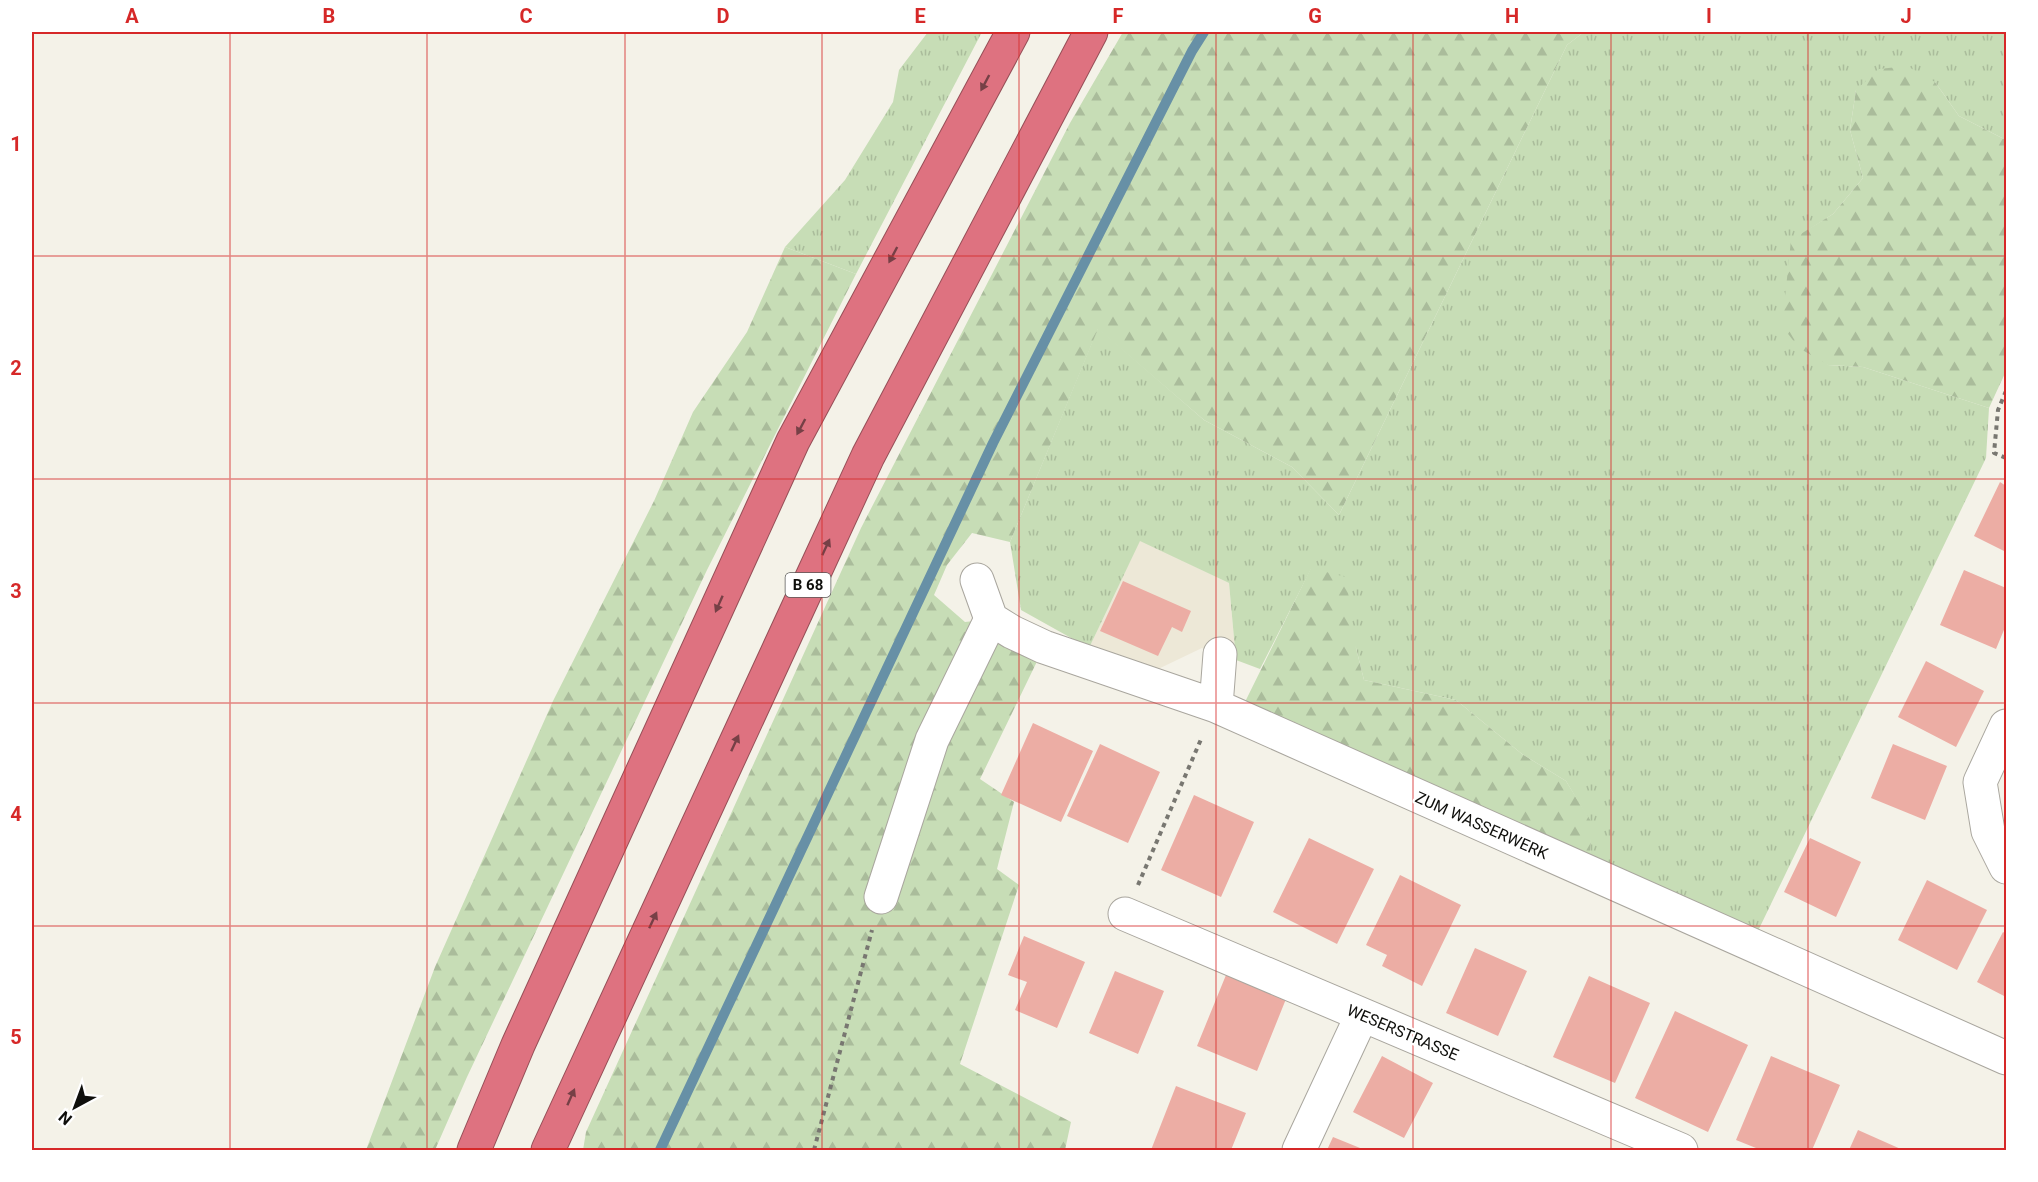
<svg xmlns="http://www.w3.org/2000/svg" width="2038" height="1182" font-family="Roboto,sans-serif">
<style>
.built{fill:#ede8d7}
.grass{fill:url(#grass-tufts)}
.forest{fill:url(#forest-firs)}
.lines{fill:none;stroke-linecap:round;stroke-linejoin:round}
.stream{stroke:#6790a6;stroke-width:10}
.building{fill:#ecada4}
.minor-casing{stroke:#a9a69e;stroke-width:35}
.highway-casing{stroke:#964f57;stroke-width:35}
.path{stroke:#787771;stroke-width:4;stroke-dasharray:4.5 4.5;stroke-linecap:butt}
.minor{stroke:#fff;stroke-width:33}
.highway{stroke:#de7280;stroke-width:33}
.oneway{fill:#764046}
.grid{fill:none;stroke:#d62828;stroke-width:1.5;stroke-opacity:0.55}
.labels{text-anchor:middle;stroke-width:4.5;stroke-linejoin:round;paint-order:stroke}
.shield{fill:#fff;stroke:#575755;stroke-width:1.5}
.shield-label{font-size:15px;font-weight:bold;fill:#0f0f0c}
.street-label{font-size:16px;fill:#0f0f0c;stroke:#fff}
.neatline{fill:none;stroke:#d62828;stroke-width:2}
.grid-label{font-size:20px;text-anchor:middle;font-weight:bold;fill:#d62828}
</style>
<defs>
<pattern id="grass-tufts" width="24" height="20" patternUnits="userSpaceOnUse" patternTransform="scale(1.5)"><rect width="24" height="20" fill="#c7ddb6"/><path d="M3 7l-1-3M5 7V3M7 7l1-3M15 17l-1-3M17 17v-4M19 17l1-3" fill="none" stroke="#aabc9b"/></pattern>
<pattern id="forest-firs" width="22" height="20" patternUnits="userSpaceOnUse" patternTransform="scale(1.5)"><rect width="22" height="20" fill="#c7ddb6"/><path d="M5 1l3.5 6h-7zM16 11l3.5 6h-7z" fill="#aabc9b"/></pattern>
</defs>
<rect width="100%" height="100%" fill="#f4f2e8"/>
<path class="built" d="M1140,540L1229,583L1236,660L1202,648L1154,671L1089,648Z"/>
<path class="grass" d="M928,32H982L856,274L785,247L845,180L893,102L899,70Z
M1584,32H2006V140L1959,116L1935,82L1856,90L1850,130L1863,178L1833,214L1791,241L1828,365L1863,367L1989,408L1986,458L1757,933L1590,855L1591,823L1566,781L1522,754L1456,700L1364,680L1356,648L1311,569L1260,669L1236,660L1229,583L1140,541L1089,648L1021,610L1010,542L1098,328L1204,420L1292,467L1339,515L1567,45Z"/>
<path class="forest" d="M1123,32H1584L1567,45L1339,515L1292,467L1204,420L1098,329L1010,542L972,533L947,565L934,595L965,622L991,619L1044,647L980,779L1014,802L997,869L1019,885L960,1064L1071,1122L1065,1150H583L586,1132L861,528L1070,123Z
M1907,66L1935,82L1959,116L2006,140V371L1989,408L1863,367L1828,365L1799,348L1782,326L1791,240L1833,214L1863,178L1850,130L1856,90L1879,69Z
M785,247L856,274L707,570L467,1077L435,1150H366L435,967L553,701L654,501L693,412L747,332Z
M1311,568L1346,577L1356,648L1364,680L1456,700L1522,754L1566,781L1592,823L1590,855L1243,706Z"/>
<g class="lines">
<path class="stream" d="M660,1150L993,443L1192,51L1204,32"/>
</g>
<path class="building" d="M2000,482L2006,486V552L1974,536Z
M1964,570L2006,588V625L1996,649L1940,625Z
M1123,581L1191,611L1182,632L1172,627L1158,656L1100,631Z
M1926,661L1984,691L1956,747L1898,717Z
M1033,723L1093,751L1061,822L1001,795Z
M1100,744L1160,772L1128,843L1067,816Z
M1893,744L1947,766L1925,820L1871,798Z
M1194,795L1254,822L1221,897L1161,870Z
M1309,838L1374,869L1337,944L1273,912Z
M1810,838L1861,862L1836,917L1784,892Z
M1400,875L1461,905L1422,986L1382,966L1387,955L1366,945Z
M1927,880L1987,910L1957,970L1898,940Z
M2003,932L2006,934V997L1977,982Z
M1024,936L1085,962L1057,1028L1015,1010L1027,982L1008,975Z
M1475,948L1527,971L1498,1036L1446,1013Z
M1115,971L1164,991L1138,1054L1089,1033Z
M1226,975L1286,999L1257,1071L1197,1046Z
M1589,976L1650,1003L1615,1083L1553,1057Z
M1675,1011L1748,1045L1708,1132L1635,1098Z
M1382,1056L1433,1083L1404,1138L1353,1112Z
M1771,1056L1840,1085L1812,1150H1761L1736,1140Z
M1176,1086L1246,1113L1231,1150H1151Z
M1858,1130L1903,1150H1849Z
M1333,1137L1365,1150H1327Z"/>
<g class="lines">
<g class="minor-casing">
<path id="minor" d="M977,580L991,619L1012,632L1044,647L1216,706L2006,1058
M1216,706L1220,654
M2006,726L1980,782L1988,831L2006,867
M881,897L932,740L991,619
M1125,914L1681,1150
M1299,1150L1362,1015"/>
</g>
<g class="highway-casing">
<path id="highway" d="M474,1150L518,1045L793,441L1013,32
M548,1150L868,456L1091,32"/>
</g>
<path class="path" d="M2006,391L1998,410L1994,453L2006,458
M1138,885L1202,737
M814,1150L872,930"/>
<use href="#minor" class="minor"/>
<use href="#highway" class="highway"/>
</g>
<defs><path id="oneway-solid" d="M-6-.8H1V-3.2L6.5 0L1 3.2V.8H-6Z" transform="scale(1.5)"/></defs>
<g class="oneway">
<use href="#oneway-solid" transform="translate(985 83) rotate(118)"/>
<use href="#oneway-solid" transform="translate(893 255) rotate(118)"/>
<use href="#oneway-solid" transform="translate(801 427) rotate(118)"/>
<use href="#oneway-solid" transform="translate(826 547) rotate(-65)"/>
<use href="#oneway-solid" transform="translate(719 604) rotate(114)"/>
<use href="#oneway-solid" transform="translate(735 743) rotate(-65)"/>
<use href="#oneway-solid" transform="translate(653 920) rotate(-65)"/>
<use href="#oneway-solid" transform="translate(571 1097) rotate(-66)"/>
</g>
<path class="grid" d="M230,32V1150M427,32V1150M625,32V1150M822,32V1150M1019,32V1150M1216,32V1150M1413,32V1150M1611,32V1150M1808,32V1150M32,256H2006M32,479H2006M32,703H2006M32,926H2006"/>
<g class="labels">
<rect class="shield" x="785.5" y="573" width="45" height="24" rx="4.5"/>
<g class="shield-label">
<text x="808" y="590">B 68</text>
</g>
<g class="street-label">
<text transform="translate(1482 825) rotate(24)" y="6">ZUM WASSERWERK</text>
<text transform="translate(1403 1032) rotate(23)" y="6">WESERSTRASSE</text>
</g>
</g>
<rect width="2038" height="1182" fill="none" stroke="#ffffff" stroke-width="66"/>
<g transform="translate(75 1107) rotate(221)" stroke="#ffffff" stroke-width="4.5" paint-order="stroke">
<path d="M0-4.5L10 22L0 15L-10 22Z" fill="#0f0f0c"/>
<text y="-9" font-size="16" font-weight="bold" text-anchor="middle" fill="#0f0f0c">N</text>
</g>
<rect x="33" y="33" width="1972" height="1116" class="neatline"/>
<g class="grid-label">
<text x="132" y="23">A</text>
<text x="329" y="23">B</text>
<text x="526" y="23">C</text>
<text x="723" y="23">D</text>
<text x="920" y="23">E</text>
<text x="1118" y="23">F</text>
<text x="1315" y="23">G</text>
<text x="1512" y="23">H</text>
<text x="1709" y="23">I</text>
<text x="1906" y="23">J</text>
<text x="16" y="151">1</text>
<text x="16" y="375">2</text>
<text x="16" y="598">3</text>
<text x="16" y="821">4</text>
<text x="16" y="1044">5</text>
</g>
</svg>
